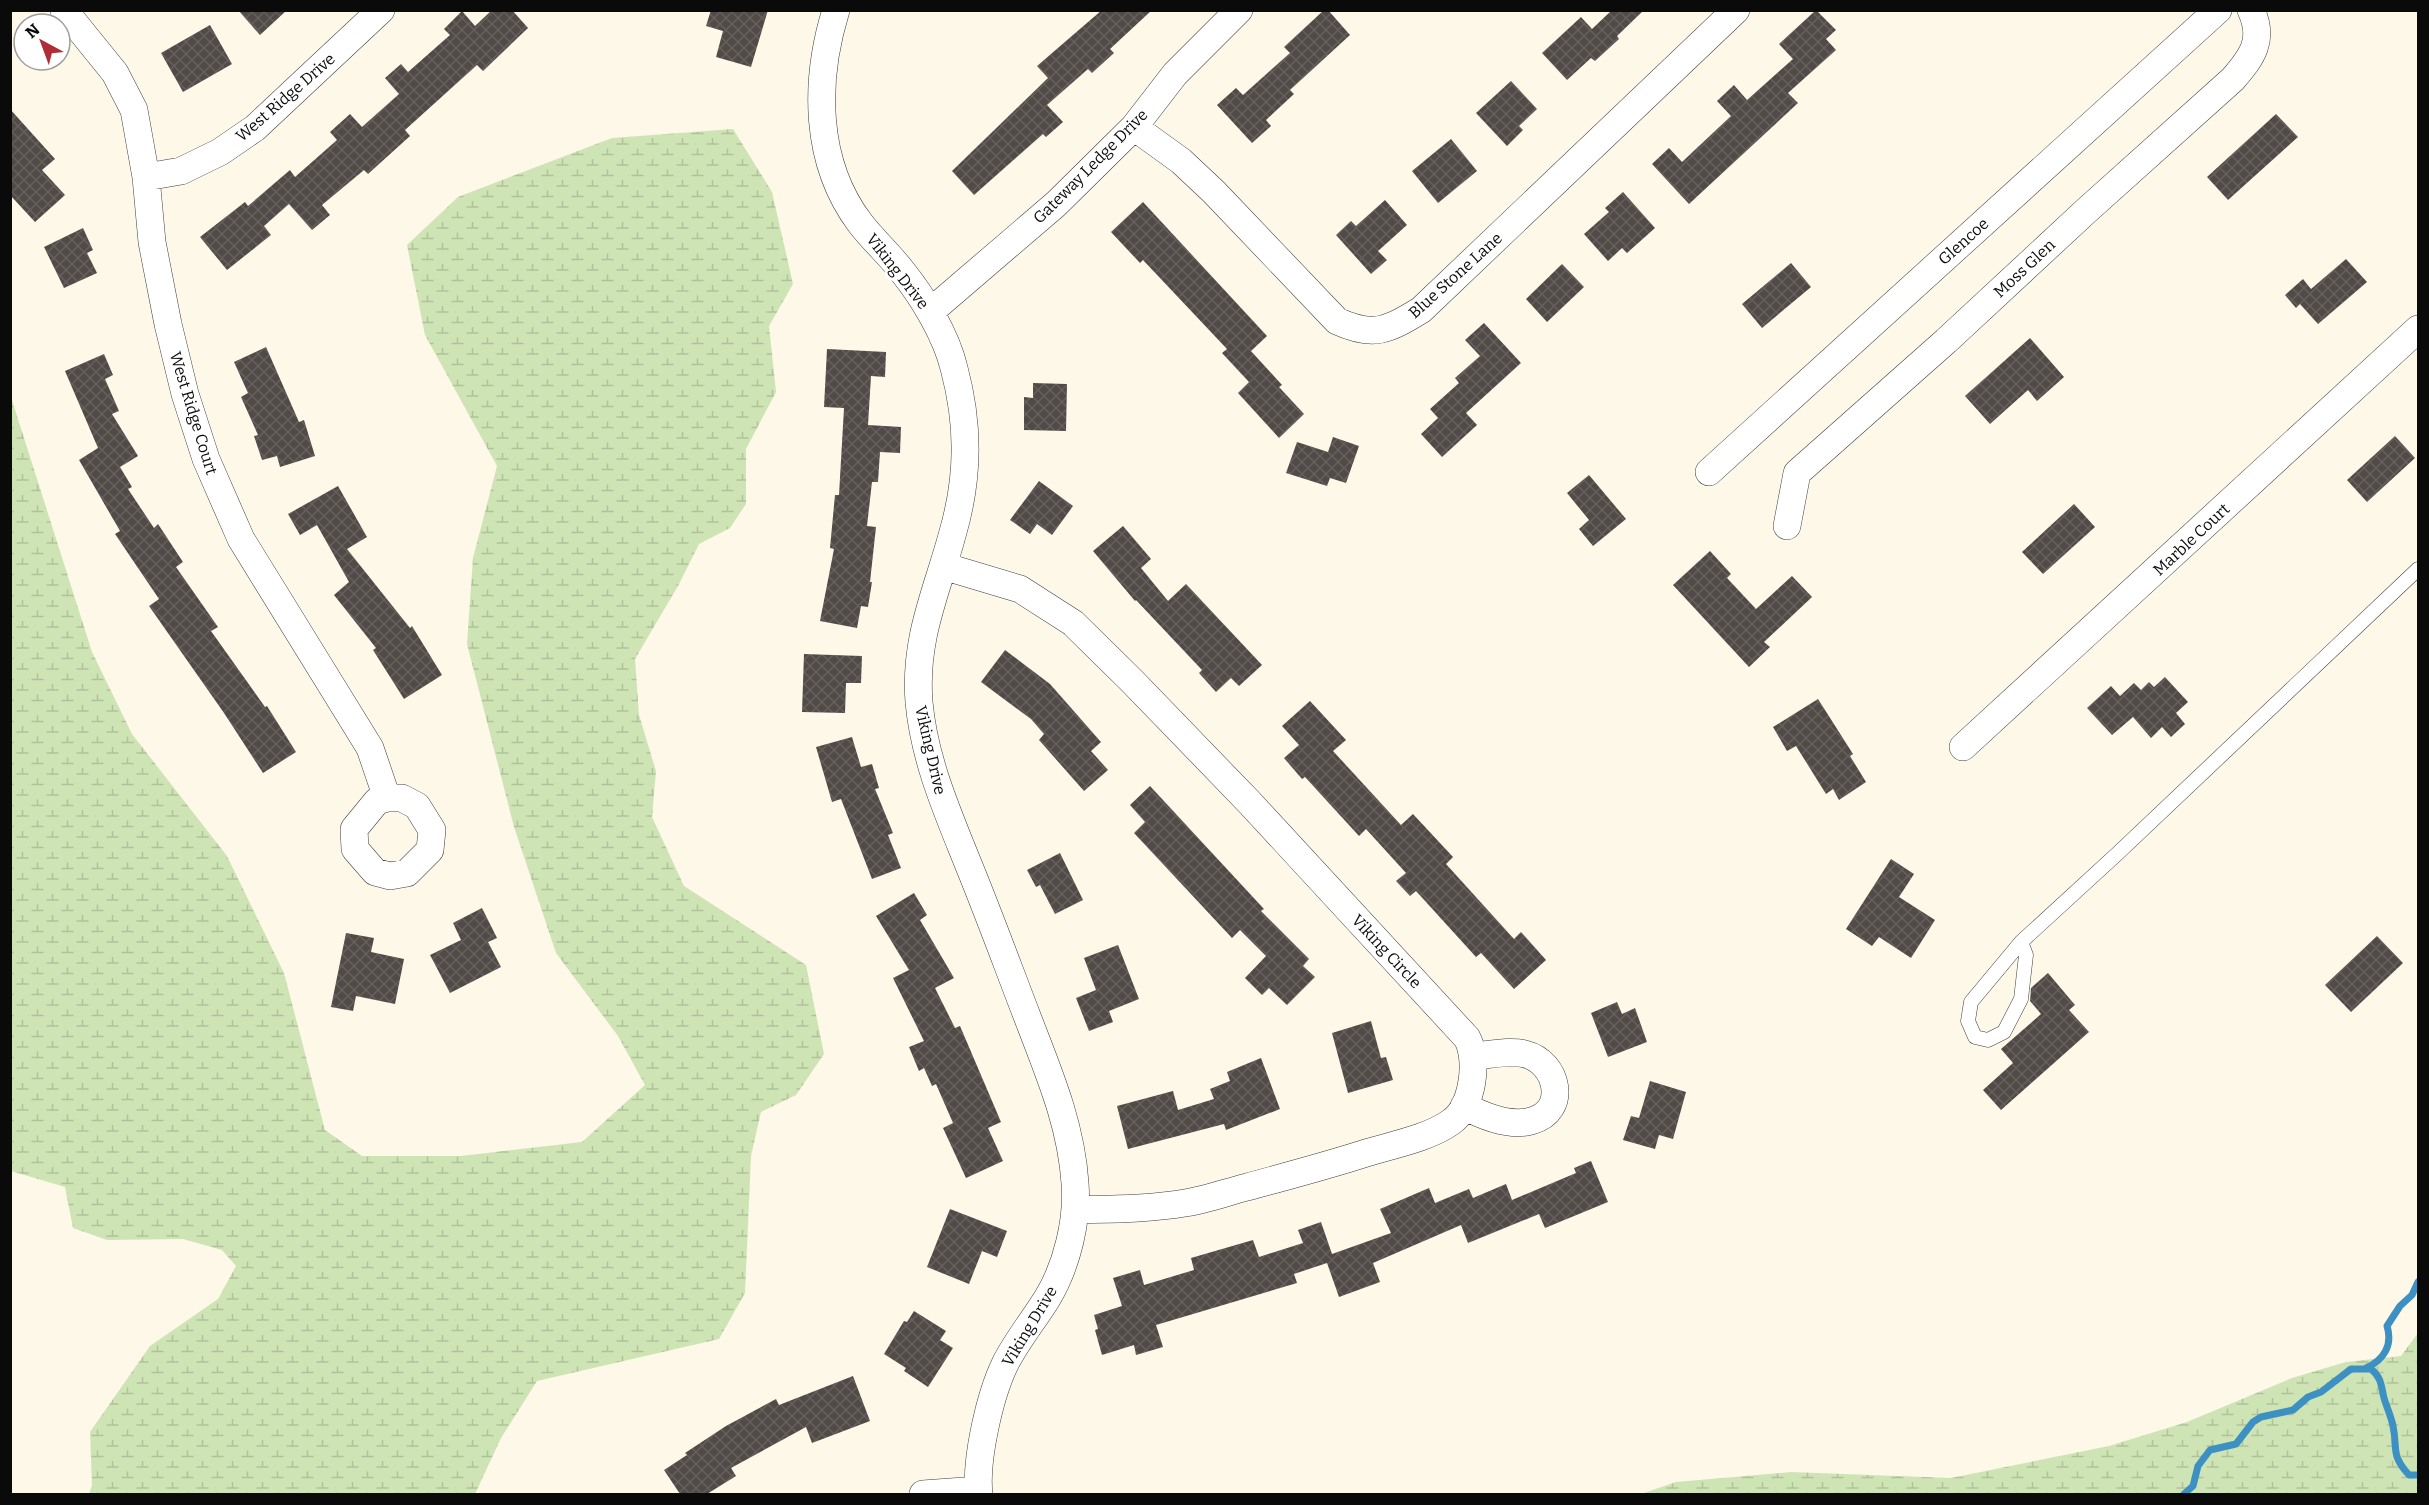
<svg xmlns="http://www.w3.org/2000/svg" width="2429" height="1505" font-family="Bitter,serif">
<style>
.wetland{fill:url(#wetland-marsh)}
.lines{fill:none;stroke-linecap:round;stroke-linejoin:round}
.stream{stroke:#3d91c2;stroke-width:7}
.building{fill:url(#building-cross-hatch)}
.service-casing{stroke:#3d3d3d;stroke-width:15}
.minor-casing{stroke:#3d3d3d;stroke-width:28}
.service{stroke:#fff;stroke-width:14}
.minor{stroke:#fff;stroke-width:27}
.labels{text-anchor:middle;stroke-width:6;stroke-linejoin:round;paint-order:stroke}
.street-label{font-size:16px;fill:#0a0a0a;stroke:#fff}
</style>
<defs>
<pattern id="wetland-marsh" width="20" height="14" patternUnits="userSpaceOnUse" patternTransform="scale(1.5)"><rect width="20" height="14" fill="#cfe4b5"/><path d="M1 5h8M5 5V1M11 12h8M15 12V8" fill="none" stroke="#b0c29a"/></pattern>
<pattern id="building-cross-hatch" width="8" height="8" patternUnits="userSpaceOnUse" patternTransform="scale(1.5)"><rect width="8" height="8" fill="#514b47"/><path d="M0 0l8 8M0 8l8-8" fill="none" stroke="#65605d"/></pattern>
</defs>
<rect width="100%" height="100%" fill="#fdf8e8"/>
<path class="wetland" d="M733,129L772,192L793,284L769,326L776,392L746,449V504L730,528L699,544L678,586L635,659L639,715L656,771L652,817L684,886L806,965L824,1054L796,1095L761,1112L751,1156L745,1293L719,1339L537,1381L501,1438L475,1494H89L92,1485L90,1432L150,1346L218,1299L236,1266L222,1250L183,1239L107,1240L73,1228L65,1187L11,1171V397L92,652L132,734L227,856L284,973L325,1130L362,1156H461L582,1142L645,1085L618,1036L556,953L514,827L467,644L473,558L497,466L425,335L407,245L458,197L612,138Z
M2418,1333V1494H1641L1676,1482L1791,1472L1951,1478L2109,1446L2187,1422L2292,1378L2346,1362L2401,1356Z"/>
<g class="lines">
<path class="stream" d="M2366,1368C2384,1360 2393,1345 2387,1326L2400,1306L2412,1295L2418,1282
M2184,1494L2193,1486L2198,1466L2210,1450L2236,1444L2253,1422L2261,1417L2293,1410L2308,1397L2321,1392L2351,1369H2371C2382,1378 2381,1386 2384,1398C2387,1408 2391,1416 2393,1426C2398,1449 2390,1454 2409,1475H2418"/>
</g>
<path class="building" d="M238,10H287L260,35Z
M492,10H512L528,28L483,71L477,65L405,130L410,136L368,174L364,170L322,205L330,215L312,230L289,204L264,226L271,235L227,270L200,237L245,202L248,206L290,170L295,177L337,140L330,132L350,114L362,127L399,94L385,78L401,64L408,72L450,35L444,29L462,11L475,26Z
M711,10H768L751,67L716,57L723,31L706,26Z
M1102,10H1152L1110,49L1114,53L1092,73L1088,69L1047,105L1063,122L1046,137L1043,134L974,195L952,171L1048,78L1037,66Z
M1324,10H1328L1350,35L1290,90L1294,94L1266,120L1271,126L1252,143L1217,105L1236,88L1243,95L1290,53L1284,47Z
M1612,10H1644L1617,36L1619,39L1595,61L1591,58L1567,80L1542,53L1581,17L1592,29Z
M1816,10L1836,30L1826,39L1836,50L1788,93L1798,103L1689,204L1652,164L1669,148L1682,162L1731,116L1717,101L1734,85L1747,100L1793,59L1779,44Z
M210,25L232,64L183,92L161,53Z
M1511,81L1537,109L1519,126L1523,130L1507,146L1476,113Z
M10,109L55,159L42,170L65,195L35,222L10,195Z
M2276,114L2298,137L2228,200L2207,177Z
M1451,139L1477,171L1438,203L1412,171Z
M1623,192L1655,228L1627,253L1622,248L1608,261L1584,234L1609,212L1605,208Z
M1385,200L1407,225L1378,251L1387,260L1371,274L1336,235L1351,221L1356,226Z
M1143,202L1267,336L1251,351L1282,385L1279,387L1304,414L1279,438L1238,393L1249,382L1222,353L1227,349L1143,260L1140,263L1111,232Z
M83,228L93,250L87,253L97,273L64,288L44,247Z
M2346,259L2367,282L2318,324L2300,304L2296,308L2285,295L2303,279L2311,289Z
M1791,263L1811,287L1762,328L1742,304Z
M1562,264L1584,287L1547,322L1526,299Z
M1484,323L1521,363L1466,413L1477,425L1442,457L1421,434L1438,418L1430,409L1459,383L1455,378L1480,356L1465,340Z
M2030,338L2064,377L2037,401L2028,390L1990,424L1965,396Z
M266,347L299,422L304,420L315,456L280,467L277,456L262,460L254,436L258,435L241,397L248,393L234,362Z
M827,349L886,352L885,377L871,376L868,425L901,427L900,453L880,452L878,482H872L867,526L876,527L870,582H872L868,607L861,606L857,628L820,621L834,549L830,548L835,495H839L844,408L824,407Z
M104,354L113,375L105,379L119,411L112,414L138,456L120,467L132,487L128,489L154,528L158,524L183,562L176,567L218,627L211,631L265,707L267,706L296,752L263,773L224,713L149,606L159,599L115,534L120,531L79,460L98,448L65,371Z
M1033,383L1067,384L1066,431L1024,430V397L1033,398Z
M2395,436L2415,458L2367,502L2347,480Z
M1333,437L1359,446L1346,483L1330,478L1327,486L1286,473L1297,442L1328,452Z
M1589,475L1626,519L1593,546L1579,529L1589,520L1567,493Z
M1039,481L1073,506L1052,535L1037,524L1030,534L1010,520Z
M338,486L367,537L347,549L410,628L412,626L442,675L404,699L373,650L376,648L334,595L349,582L317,525L300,535L288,514Z
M2074,504L2095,527L2043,574L2022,552Z
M1123,526L1151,559L1141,568L1168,601L1186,584L1262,665L1239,686L1231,678L1216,692L1199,673L1202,670L1136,600L1135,601L1093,551Z
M1710,551L1731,574L1727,578L1756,609L1792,576L1812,597L1764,642L1770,647L1749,667L1673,585Z
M1005,650L1050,684L1101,742L1091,751L1108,770L1084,791L1039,740L1044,734L1031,719L981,682Z
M804,654L862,656L861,683H846L845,713L802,712Z
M2165,677L2188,702L2176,713L2185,724L2171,737L2162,727L2151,738L2133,717L2112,735L2087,708L2111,686L2120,696L2134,683L2141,690L2149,682L2154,687Z
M1818,699L1853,754L1850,756L1866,782L1839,800L1833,789L1826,794L1796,746L1787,751L1773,727Z
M1310,701L1346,740L1333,751L1401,825L1413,814L1453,857L1446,864L1514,939L1521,932L1546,960L1514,989L1481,953L1476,957L1416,891L1410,896L1396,881L1406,873L1366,829L1359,836L1305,777L1302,779L1284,758L1299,745L1282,726Z
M852,737L861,767L872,764L879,788L875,789L893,833L888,835L901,868L872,879L841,799L832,802L816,747Z
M1150,786L1264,909L1261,911L1309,959L1303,966L1315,977L1287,1005L1269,988L1262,995L1245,978L1266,956L1240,930L1232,938L1134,833L1145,822L1130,805Z
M1060,853L1083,900L1055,914L1040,885L1036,887L1027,870Z
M1891,859L1914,874L1899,897L1935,920L1911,958L1879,937L1872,946L1846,929Z
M914,893L927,915L920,920L954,978L935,988L955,1028L960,1026L1001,1122L988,1128L1003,1161L966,1178L943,1128L953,1123L936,1084L932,1086L924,1068L919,1071L909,1047L924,1041L893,978L909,970L876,916Z
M482,908L497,938L488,942L501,967L450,993L430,955L461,940L453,923Z
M346,933L374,938L371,952L404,959L395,1004L356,996L353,1011L331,1007Z
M2377,936L2403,963L2351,1012L2325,985Z
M1118,945L1139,999L1109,1011L1113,1022L1089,1031L1076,998L1096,990L1084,958Z
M2048,973L2075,1005L2069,1010L2089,1032L2001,1110L1983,1090L2013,1063L2001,1049L2041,1014L2030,1001L2031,988Z
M1617,1002L1622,1014L1635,1008L1647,1042L1608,1057L1591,1013Z
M1371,1021L1381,1058L1386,1057L1393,1080L1348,1093L1332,1033Z
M1261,1058L1280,1109L1226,1130L1224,1124L1128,1149L1117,1106L1173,1091L1178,1110L1214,1099L1210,1089L1230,1081L1227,1072Z
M1650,1081L1686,1092L1673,1139L1659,1135L1655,1149L1623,1140L1631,1116L1639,1118Z
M1591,1161L1608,1202L1545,1228L1539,1214L1468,1243L1461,1225L1373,1263L1380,1282L1339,1297L1327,1263L1294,1274L1297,1283L1156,1325L1163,1347L1136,1355L1134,1345L1102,1355L1095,1330L1098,1329L1094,1315L1122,1306L1113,1278L1140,1270L1144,1285L1194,1270L1191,1258L1253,1240L1259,1257L1303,1243L1298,1230L1321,1222L1332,1254L1391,1233L1380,1209L1429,1188L1435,1203L1469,1189L1473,1198L1506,1184L1512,1200L1576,1173L1574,1168Z
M950,1209L1007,1231L997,1257L982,1251L969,1284L927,1267Z
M914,1311L946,1331L940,1340L953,1348L928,1387L904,1371L906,1368L884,1354L904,1321L907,1322Z
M853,1376L870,1421L812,1443L806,1427L731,1468L736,1476L707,1494H680L664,1470L687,1455L685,1453L726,1426L776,1399L779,1405Z"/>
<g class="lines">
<g class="service-casing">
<path id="service" d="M2021,942L2026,955L2021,999L2004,1032L1988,1040L1975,1037L1968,1021L1971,1002L2021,942L2117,854L2418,569"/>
</g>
<g class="minor-casing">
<path id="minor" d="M64,10L115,73L134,110L146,177L152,242L168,324L185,394L206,459L241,539L370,748L387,798
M836,10C814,81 814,162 860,223C873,240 889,254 902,271C923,297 946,335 954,368C969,424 969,476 953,532C937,592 914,637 919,702C924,758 946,809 967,861C988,912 1007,964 1027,1016C1048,1071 1071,1123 1075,1183C1078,1220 1067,1265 1048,1297C1034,1320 1017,1340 1005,1364C990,1395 975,1460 979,1494
M1134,127L1181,161L1214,192L1337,321C1374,338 1388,330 1421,310L1736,10
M146,177L181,171L220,152L255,128L381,10
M930,312L1056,204L1134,127L1175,74L1239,10
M1709,472L2218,10
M1787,526L1797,473L1946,341L2086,211L2233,79C2252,57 2265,40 2251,10
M943,566L1020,589L1073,623L1132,681L1249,802L1467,1038C1479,1060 1473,1107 1451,1122C1429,1138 1392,1145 1366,1153C1326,1166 1287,1176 1247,1187C1227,1192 1206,1200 1185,1203C1149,1209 1112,1209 1076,1210
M1963,747L2418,329
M387,798H402L417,806L432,830L430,850L407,873L390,876L375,872L355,849L354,829L377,801Z
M1464,1106C1483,1116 1509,1127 1531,1121C1569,1111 1558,1062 1525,1054C1510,1050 1489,1055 1474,1056
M923,1494L978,1490"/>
</g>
<use href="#service" class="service"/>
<use href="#minor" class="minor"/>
</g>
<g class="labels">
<g class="street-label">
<text transform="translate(285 97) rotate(-41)" y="6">West Ridge Drive</text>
<text transform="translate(1090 166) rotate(-45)" y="6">Gateway Ledge Drive</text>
<text transform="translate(1963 241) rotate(-42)" y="6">Glencoe</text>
<text transform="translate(2024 268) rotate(-43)" y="6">Moss Glen</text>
<text transform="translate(898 271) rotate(52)" y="6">Viking Drive</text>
<text transform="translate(1455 275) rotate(-42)" y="6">Blue Stone Lane</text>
<text transform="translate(194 413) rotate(73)" y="6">West Ridge Court</text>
<text transform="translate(2191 539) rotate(-43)" y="6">Marble Court</text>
<text transform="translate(931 750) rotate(77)" y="6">Viking Drive</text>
<text transform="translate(1387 951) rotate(47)" y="6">Viking Circle</text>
<text transform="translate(1029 1326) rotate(-59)" y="6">Viking Drive</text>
</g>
</g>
<rect width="2429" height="1505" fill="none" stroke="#0a0a0a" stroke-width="24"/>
<g transform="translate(42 42) rotate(319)"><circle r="28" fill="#ffffff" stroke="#9d9d9d" stroke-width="1.5"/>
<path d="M0-4.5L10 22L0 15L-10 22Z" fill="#ae2d37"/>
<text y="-9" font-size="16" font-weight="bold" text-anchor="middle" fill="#0a0a0a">N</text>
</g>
</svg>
